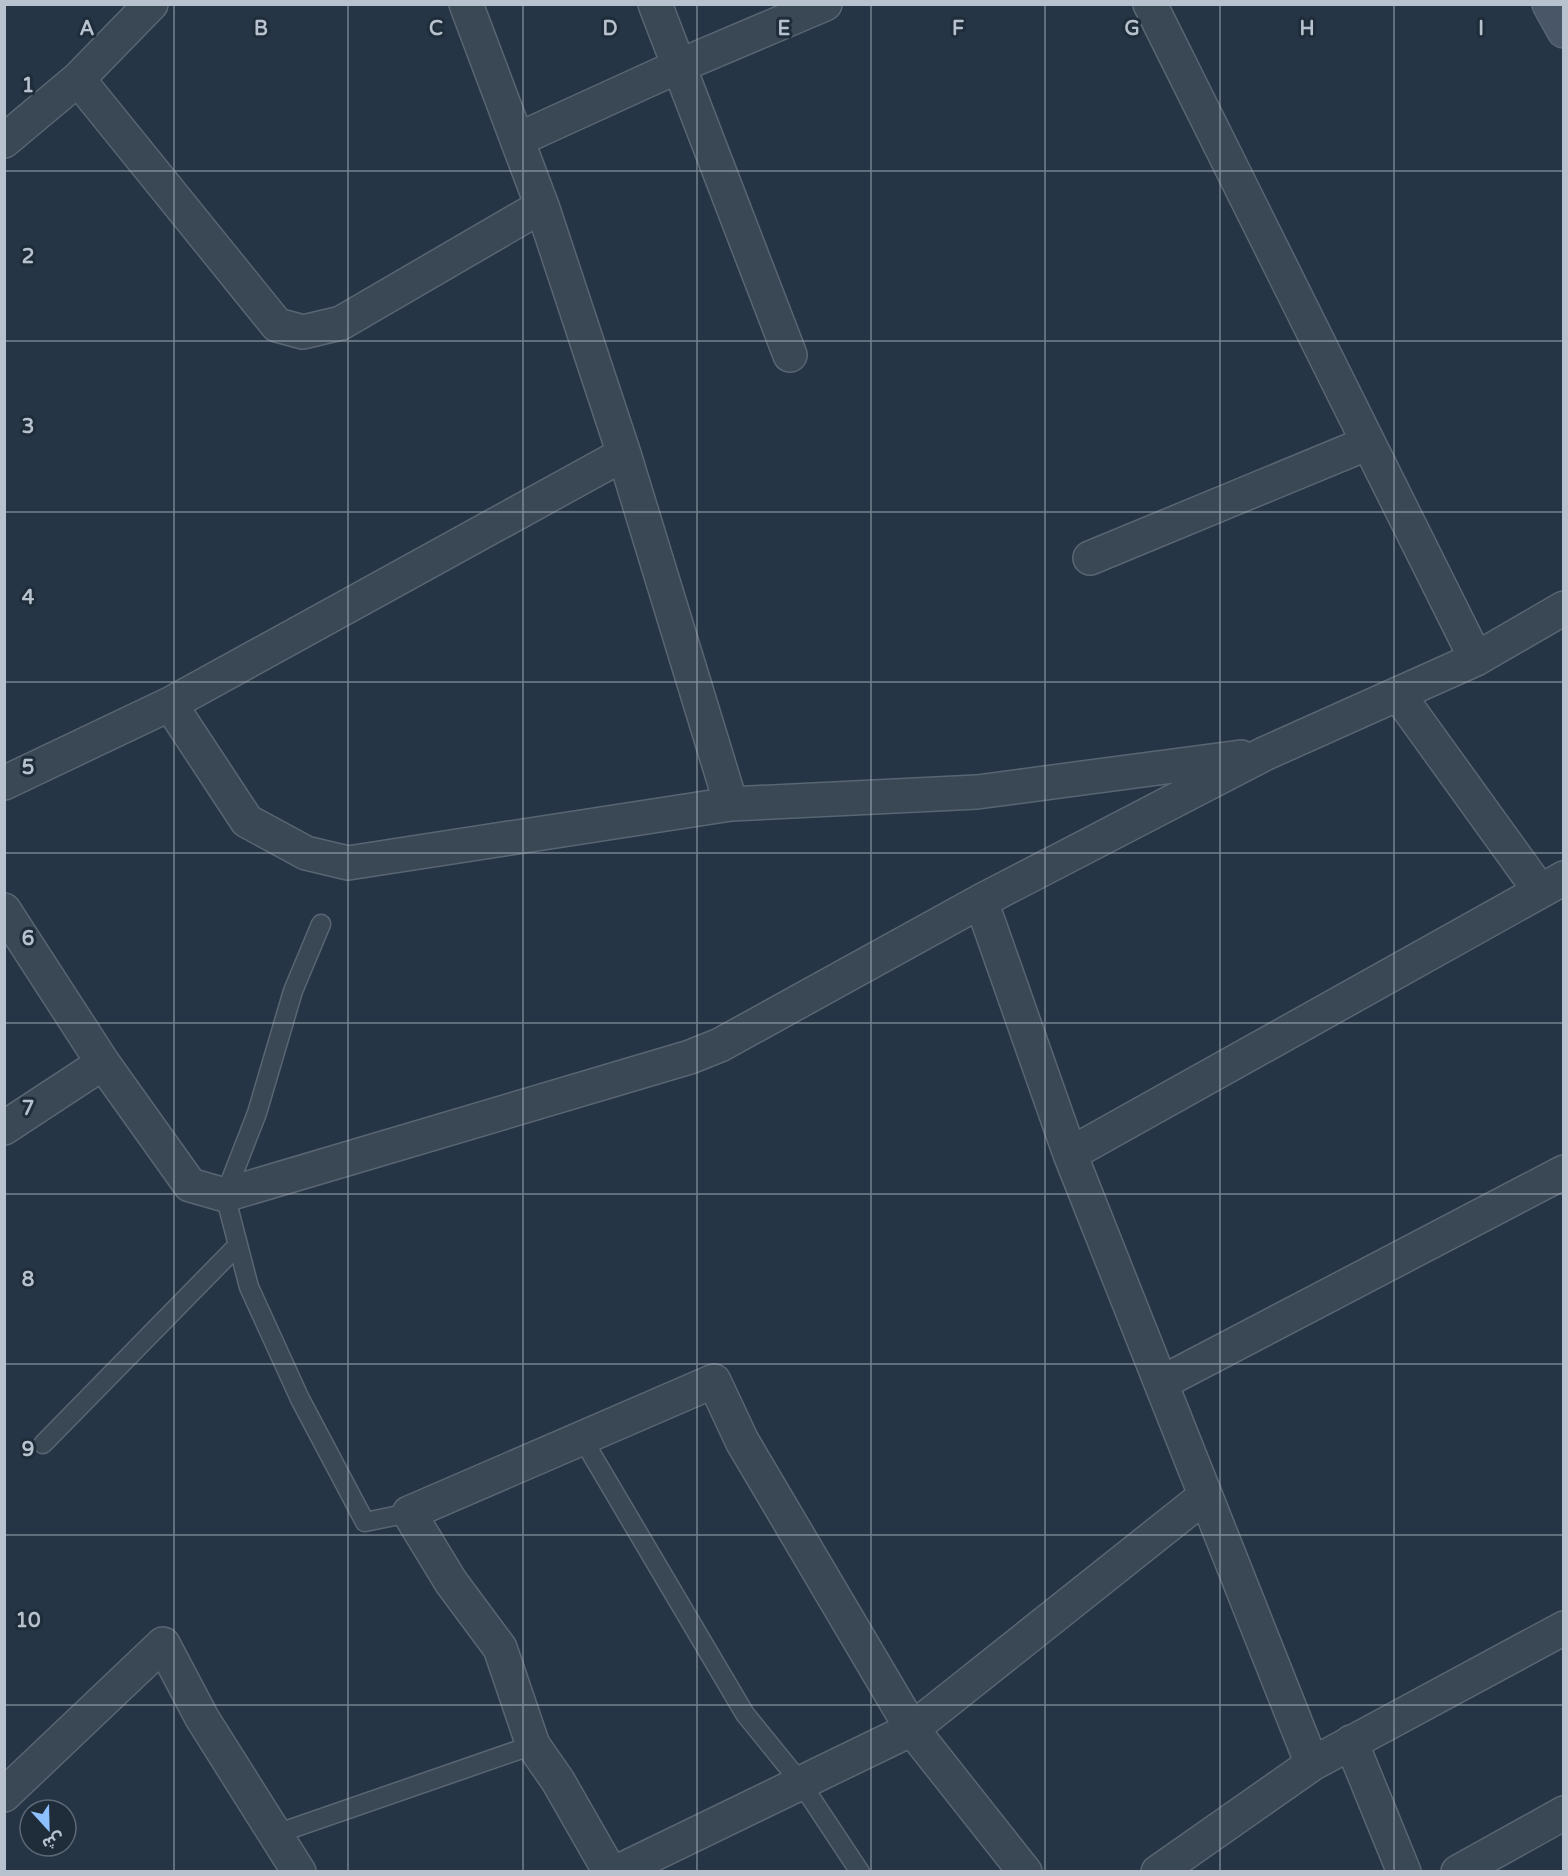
<svg xmlns="http://www.w3.org/2000/svg" width="1568" height="1876" font-family="'Varela Round','Noto Sans Arabic',sans-serif">
<style>
.lines{fill:none;stroke-linecap:round;stroke-linejoin:round}
.service-casing{stroke:#596572;stroke-width:21}
.minor-casing{stroke:#596572;stroke-width:36}
.secondary-casing{stroke:#596572;stroke-width:36}
.service{stroke:#3a4755;stroke-width:18}
.minor{stroke:#3a4755;stroke-width:33}
.secondary{stroke:#485668;stroke-width:33}
.grid{fill:none;stroke:#b8c2ce;stroke-width:1.5;stroke-opacity:0.55}
.grid-label{font-size:20px;text-anchor:middle;font-weight:bold;fill:#b8c2ce;stroke:#1f2c3a;stroke-width:6;stroke-linejoin:round;paint-order:stroke}
</style>
<rect width="100%" height="100%" fill="#253545"/>
<g class="lines">
<g class="service-casing">
<path id="service" d="M321,924L293,991L257,1113L225,1195L249,1287L300,1399L365,1522L409,1513
M582,1438L745,1714L801,1783L860,1872
M43,1444L238,1245
M276,1834L533,1745"/>
</g>
<g class="minor-casing">
<path id="minor" d="M466,4L542,206L624,454L731,804
M655,4L790,355
M1150,4L1476,659L1264,754L981,901L1070,1154L1312,1764L1564,1628
M78,79L277,325L303,332L341,323L542,206
M517,140L679,66L825,4
M4,141L78,79L151,4
M1090,558L1368,443
M1476,659L1564,608
M1398,694L1540,891
M170,704L247,821L306,853L348,863L731,804L977,792L1241,757
M4,783L170,704L624,454
M4,910L103,1063
M4,1128L103,1063L190,1185L225,1195L690,1057L720,1045L981,901
M1070,1154L1564,878
M1161,1383L1564,1172
M1351,1742L1404,1872
M4,1795L163,1644L202,1718L299,1872
M610,1872L558,1781L533,1745L500,1648L451,1582L409,1513L714,1381L742,1441L912,1729L1025,1872
M617,1872L912,1729L1205,1496
M1158,1872L1312,1764
M1458,1872L1564,1813"/>
</g>
<g class="secondary-casing">
<path id="secondary" d="M1549,4L1564,31"/>
</g>
<use href="#service" class="service"/>
<use href="#minor" class="minor"/>
<use href="#secondary" class="secondary"/>
</g>
<path class="grid" d="M174,4V1872M348,4V1872M523,4V1872M697,4V1872M871,4V1872M1045,4V1872M1220,4V1872M1394,4V1872M4,171H1564M4,341H1564M4,512H1564M4,682H1564M4,853H1564M4,1023H1564M4,1194H1564M4,1364H1564M4,1535H1564M4,1705H1564"/>
<g class="grid-label">
<text x="87" y="35">A</text>
<text x="261" y="35">B</text>
<text x="436" y="35">C</text>
<text x="610" y="35">D</text>
<text x="784" y="35">E</text>
<text x="958" y="35">F</text>
<text x="1132" y="35">G</text>
<text x="1307" y="35">H</text>
<text x="1481" y="35">I</text>
<text x="28" y="92">1</text>
<text x="28" y="263">2</text>
<text x="28" y="433">3</text>
<text x="28" y="604">4</text>
<text x="28" y="774">5</text>
<text x="28" y="945">6</text>
<text x="28" y="1115">7</text>
<text x="28" y="1286">8</text>
<text x="28" y="1456">9</text>
<text x="28" y="1627">10</text>
</g>
<rect width="1568" height="1876" fill="none" stroke="#b8c2ce" stroke-width="12"/>
<g transform="translate(48 1828) rotate(158)"><circle r="28" fill="#1f2c3a" stroke="#5c6875" stroke-width="1.5"/>
<path d="M0-4.5L10 22L0 15L-10 22Z" fill="#8cc0ff"/>
<text y="-9" font-size="16" font-weight="bold" text-anchor="middle" fill="#b8c2ce">ش</text>
</g>
</svg>
